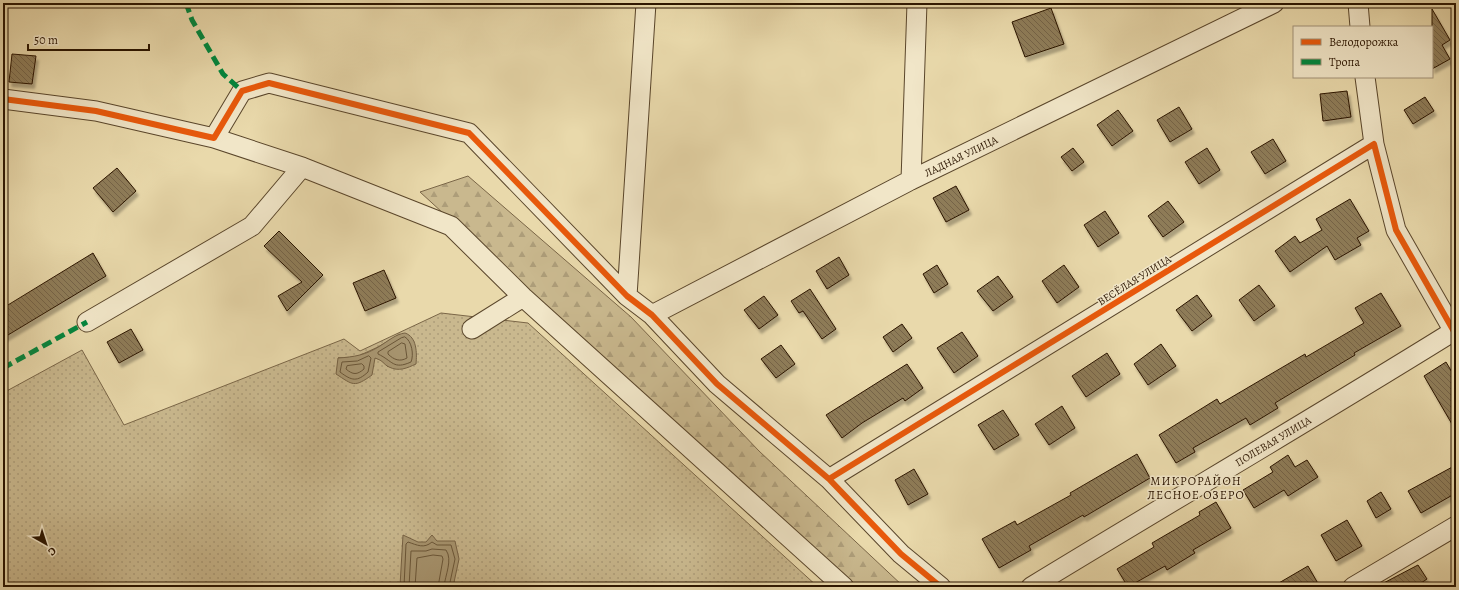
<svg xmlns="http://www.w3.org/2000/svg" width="1459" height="590" font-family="Alegreya,serif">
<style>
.grass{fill:url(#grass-dots);stroke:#7a6647;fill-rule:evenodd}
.forest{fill:url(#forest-firs);stroke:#7a6647}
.water{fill:#a89671;stroke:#766244}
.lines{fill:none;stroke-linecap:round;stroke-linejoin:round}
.shore{stroke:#6a5638;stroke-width:1}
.building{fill:url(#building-back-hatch);stroke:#2b1500;filter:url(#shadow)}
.minor-casing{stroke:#5a462b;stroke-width:21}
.minor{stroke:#f1e6c8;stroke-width:19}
.quiet{stroke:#00873e;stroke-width:5;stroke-dasharray:10 5;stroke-linecap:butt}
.cycleway-casing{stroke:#f1e6c8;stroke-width:8}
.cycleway{stroke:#e8590c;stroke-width:6}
.labels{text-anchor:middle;stroke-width:3;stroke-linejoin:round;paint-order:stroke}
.street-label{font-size:11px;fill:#2b1500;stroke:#f1e6c8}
.neighbourhood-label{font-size:12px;letter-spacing:1px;fill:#2b1500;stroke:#f1e6c8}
</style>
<defs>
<pattern id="grass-dots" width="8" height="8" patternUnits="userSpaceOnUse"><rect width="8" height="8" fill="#c9b88e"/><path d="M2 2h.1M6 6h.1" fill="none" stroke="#ad9d79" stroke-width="1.8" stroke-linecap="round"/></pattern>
<pattern id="forest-firs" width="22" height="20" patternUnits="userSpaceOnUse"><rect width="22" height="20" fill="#c9b88e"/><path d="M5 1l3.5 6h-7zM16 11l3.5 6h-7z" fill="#ad9d79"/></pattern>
<pattern id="building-back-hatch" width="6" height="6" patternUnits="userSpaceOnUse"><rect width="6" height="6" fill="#8e7b59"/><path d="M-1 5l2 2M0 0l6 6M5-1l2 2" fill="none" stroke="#746447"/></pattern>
<filter id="shadow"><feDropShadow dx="2.5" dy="4.5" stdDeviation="1" flood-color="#0004"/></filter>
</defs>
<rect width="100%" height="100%" fill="#e9d9ab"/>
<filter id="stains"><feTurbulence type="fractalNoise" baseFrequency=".005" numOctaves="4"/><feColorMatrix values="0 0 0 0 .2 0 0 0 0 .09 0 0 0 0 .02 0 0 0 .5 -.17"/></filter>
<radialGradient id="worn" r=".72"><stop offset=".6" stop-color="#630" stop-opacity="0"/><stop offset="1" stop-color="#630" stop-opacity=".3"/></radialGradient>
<path class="grass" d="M441,313L528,323L818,587H3V393L82,350L124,425L344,339L360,351ZM400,334L388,367L382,360L375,358H338L356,357L378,347Z"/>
<path class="forest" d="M468,176L631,317L759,451L904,587H852L420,192Z"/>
<path class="water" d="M405,333C417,337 417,353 416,364C407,368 399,372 389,367C383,364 384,361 375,358L372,375C354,388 353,385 336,374L338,358C354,357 366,355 380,346C388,341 396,334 405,333Z
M403,535L418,542H426L432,535L437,541H455L459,559L453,587H401L400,586Z"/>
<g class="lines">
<path class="shore" d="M405,337C412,341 414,355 411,362C393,370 393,361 378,354V352L401,338Z
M402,343L405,344L407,358C400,362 394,360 388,354V352Z
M369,356L371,358L368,372C357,382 352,381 340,372L342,362L357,361Z
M362,364L364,366V369C357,375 353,375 346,369L347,366Z
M404,587L406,544L408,542C417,545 424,549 432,542L437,545H451L455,559L449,587
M409,587L411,551H426L432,549L446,550C453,560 445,575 444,587
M415,587L417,558L433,555L442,556L443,559L438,587"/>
</g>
<path class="building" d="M1051,8L1064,44L1025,57L1012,22Z
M1432,9L1450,40L1442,45L1450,59L1432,69Z
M12,54L36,56L32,84L9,82Z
M1347,91L1351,117L1323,121L1320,94Z
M1425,97L1434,111L1413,124L1404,110Z
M1179,107L1192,129L1170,142L1157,120Z
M1118,110L1133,131L1112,146L1097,125Z
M1273,139L1286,161L1265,174L1251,152Z
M1073,148L1084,162L1072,171L1061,157Z
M1207,148L1220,170L1199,184L1185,162Z
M117,168L136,191L113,212L93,188Z
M956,186L969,210L946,222L933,198Z
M1350,199L1369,231L1357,238L1361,245L1335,260L1327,246L1290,272L1275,251L1295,236L1300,243L1322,230L1316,219Z
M1168,201L1184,222L1163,237L1148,216Z
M1105,211L1119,233L1098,247L1084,225Z
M279,231L323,275L287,311L278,296L302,282L264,246Z
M93,253L106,276L3,338V308Z
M839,257L849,275L827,289L816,271Z
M937,265L948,284L934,293L923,274Z
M1064,265L1079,287L1057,303L1042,281Z
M384,270L396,298L365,311L353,283Z
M998,276L1013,297L993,311L977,291Z
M1259,285L1275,306L1254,321L1239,300Z
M810,289L836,329L822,339L803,311L799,313L791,301Z
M1381,293L1401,326L1354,353L1355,355L1275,403L1278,408L1250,425L1246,418L1193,448L1195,452L1176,463L1159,435L1217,399L1220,404L1305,354L1306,357L1364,323L1355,308Z
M1197,295L1212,316L1192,331L1176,310Z
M764,296L778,315L759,329L744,310Z
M902,324L912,338L893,352L883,337Z
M131,329L143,350L119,363L107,342Z
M962,332L978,356L954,373L937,348Z
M1161,344L1176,366L1148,385L1134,364Z
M781,345L795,364L776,378L761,359Z
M1107,353L1120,374L1086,397L1072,376Z
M1446,362L1456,379V431L1424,376Z
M907,364L923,388L905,401L903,398L862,423L842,438L826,415Z
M1062,406L1075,428L1049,445L1035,424Z
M1003,410L1019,435L994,450L978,425Z
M1137,454L1150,478L1084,517L1083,515L1029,546L1031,550L999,568L982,539L1015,521L1017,525L1071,495L1070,493Z
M1288,455L1295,467L1307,460L1318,477L1288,496L1284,490L1254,508L1243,490L1273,472L1270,467Z
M1456,465V493L1421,513L1408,491Z
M914,469L928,494L908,505L895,480Z
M1381,492L1391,509L1376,518L1367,501Z
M1216,502L1231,528L1193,550L1195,553L1167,570L1165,566L1128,587L1117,569L1154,547L1152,543L1200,515L1199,512Z
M1347,520L1362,546L1336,561L1321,535Z
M1418,565L1427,579L1415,587H1376Z
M1308,566L1320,587H1272Z"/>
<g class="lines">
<g class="minor-casing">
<path id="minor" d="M1358,3L1360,27
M1365,77L1374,144
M3,99L96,111L214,138L242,91L269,83L469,133L627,296L652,315L717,384L829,479L901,554L941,587
M214,138L302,167L451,226L523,297L844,587
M911,180L917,3
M627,296L646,3
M652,315L911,180L1274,3
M87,322L252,226L302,167
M472,329L523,297
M829,479L1374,144L1396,230L1456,335
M1031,587C1172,501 1314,418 1454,331
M1353,587L1456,526"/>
</g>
<use href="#minor" class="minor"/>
<path class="quiet" d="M186,3L192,20L223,74L242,91
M3,368L87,322"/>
<g class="cycleway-casing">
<path id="cycleway" d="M3,99L96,111L214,138L242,91L269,83L469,133L627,296L652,315L717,384L829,479L901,554L941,587
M829,479L1374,144L1396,230L1456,335"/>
</g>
<use href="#cycleway" class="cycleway"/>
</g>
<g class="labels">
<g class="street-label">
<text transform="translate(961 156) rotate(-26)" y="4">ЛАДНАЯ УЛИЦА</text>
<text transform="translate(1134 280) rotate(-32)" y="4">ВЕСЁЛАЯ УЛИЦА</text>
<text transform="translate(1273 441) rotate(-31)" y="4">ПОЛЕВАЯ УЛИЦА</text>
</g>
<g class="neighbourhood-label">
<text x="1196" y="485">МИКРОРАЙОН<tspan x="1196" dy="14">ЛЕСНОЕ ОЗЕРО</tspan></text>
</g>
</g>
<rect width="1459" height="590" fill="none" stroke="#e9d9ab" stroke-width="16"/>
<rect x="4" y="4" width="1451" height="582" fill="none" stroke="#2b1500" stroke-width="2"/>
<rect x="8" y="8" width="1443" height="574" fill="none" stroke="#2b1500"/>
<rect x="1293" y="26" width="140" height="52" fill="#f1e6c8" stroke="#a29278"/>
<rect x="1301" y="39" width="20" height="6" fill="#e8590c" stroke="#a29278"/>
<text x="1329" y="46" font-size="12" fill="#2b1500">Велодорожка</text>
<rect x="1301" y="59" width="20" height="6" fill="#00873e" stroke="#a29278"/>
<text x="1329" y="66" font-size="12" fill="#2b1500">Тропа</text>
<g transform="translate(46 544) rotate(141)" stroke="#f1e6c8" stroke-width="3" paint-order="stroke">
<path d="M0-3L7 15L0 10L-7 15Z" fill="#2b1500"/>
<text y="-6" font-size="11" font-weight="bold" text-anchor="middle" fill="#2b1500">С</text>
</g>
<path d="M28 44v6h121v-6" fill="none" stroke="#2b1500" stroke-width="2"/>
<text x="34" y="44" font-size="12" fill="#2b1500" stroke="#f1e6c8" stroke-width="3" paint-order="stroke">50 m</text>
<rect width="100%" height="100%" filter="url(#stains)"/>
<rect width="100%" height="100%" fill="url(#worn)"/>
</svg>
